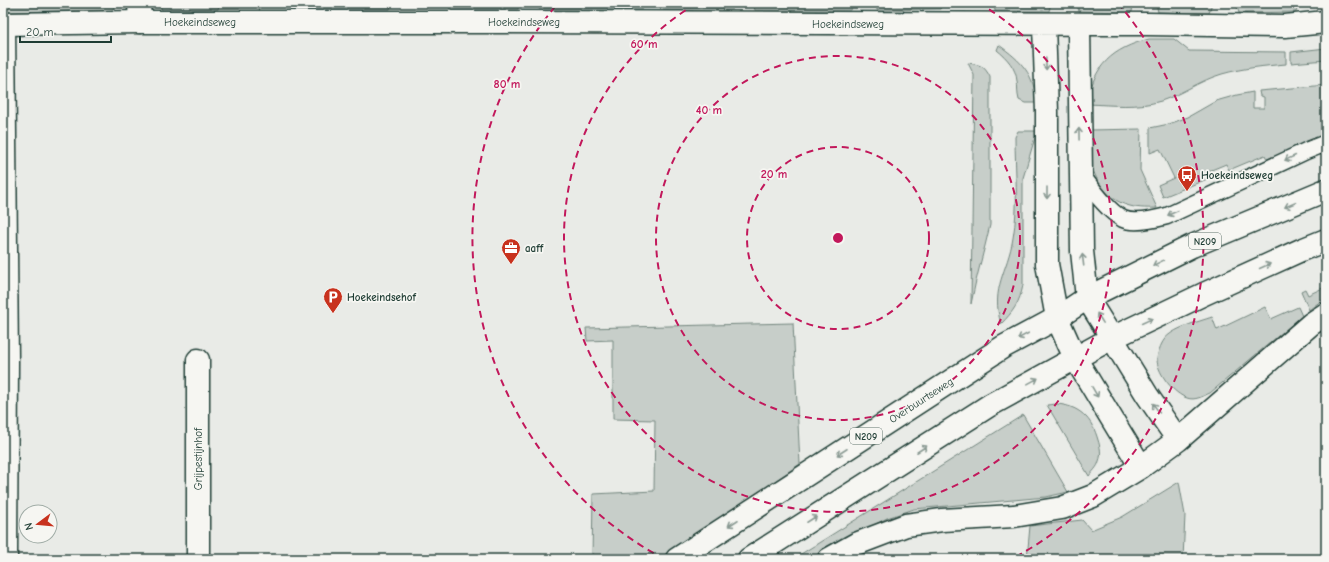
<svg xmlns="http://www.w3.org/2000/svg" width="1329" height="562" font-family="'Comic Neue',sans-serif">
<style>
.green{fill:#c7cec9;stroke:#73867e}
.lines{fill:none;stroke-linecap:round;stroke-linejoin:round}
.lane-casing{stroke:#1f3d34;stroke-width:19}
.street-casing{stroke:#1f3d34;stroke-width:25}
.secondary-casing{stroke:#1f3d34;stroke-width:25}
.primary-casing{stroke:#1f3d34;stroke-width:25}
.lane{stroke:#f6f6f2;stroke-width:16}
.street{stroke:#f6f6f2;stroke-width:22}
.secondary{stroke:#f6f6f2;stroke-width:22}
.primary{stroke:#f6f6f2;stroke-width:22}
.oneway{stroke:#8a9a93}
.ring{fill:none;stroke:#c2185b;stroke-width:2;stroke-dasharray:7 5}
.labels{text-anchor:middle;stroke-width:3.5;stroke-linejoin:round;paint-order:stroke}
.shield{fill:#f6f6f2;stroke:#60746d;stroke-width:1}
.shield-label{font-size:10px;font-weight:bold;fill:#1f3d34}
.street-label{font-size:11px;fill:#1f3d34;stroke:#f6f6f2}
.poi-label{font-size:11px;font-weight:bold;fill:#1f3d34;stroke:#f6f6f2;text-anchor:start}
.centre{fill:#c2185b;stroke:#f6f6f2;stroke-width:2}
.ring-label{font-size:12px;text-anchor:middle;font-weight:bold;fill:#c2185b;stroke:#f6f6f2;stroke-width:3.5;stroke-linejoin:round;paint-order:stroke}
</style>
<rect width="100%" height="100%" fill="#e9ebe7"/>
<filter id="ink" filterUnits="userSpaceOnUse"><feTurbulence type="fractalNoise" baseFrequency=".025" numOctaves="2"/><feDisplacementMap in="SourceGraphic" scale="8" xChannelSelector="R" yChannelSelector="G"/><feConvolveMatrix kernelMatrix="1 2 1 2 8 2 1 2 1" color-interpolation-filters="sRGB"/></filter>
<g filter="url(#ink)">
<path class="green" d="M3,3H117L112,10L3,12Z
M159,3H220L218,9L162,10Z
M288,3H392L390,9H290Z
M447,3H519L518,9H450Z
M538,3H644L642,9H539Z
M661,3H732V9H663Z
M753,3H854L850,10H755Z
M876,3H943L940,9L877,10Z
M994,3H1051L1049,11H995Z
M1076,3H1133L1132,12L1079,11Z
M1156,3H1212L1209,13L1158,12Z
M1236,3H1300L1296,12L1239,13Z
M1149,39H1174L1189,51L1286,52V64C1265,66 1243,68 1222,74C1201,80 1182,94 1161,101C1138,108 1112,105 1088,104C1092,66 1113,48 1149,39Z
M999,45C1021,61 1035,74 1036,103H1025L1019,100C1017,93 1018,87 1017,81C1016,68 1007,58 997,50Z
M1326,48V60L1291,63V52Z
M968,63C980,65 984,65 990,77V225C984,252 976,277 971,304L974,75Z
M1326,85V138L1268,161L1265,155L1229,170L1226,164L1209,171L1212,177L1163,197L1158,185L1174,178L1160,149L1150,153V128L1169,124L1188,117L1216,101L1237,95L1253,92V108H1264V97L1260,96L1259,91Z
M1141,129L1140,170L1157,208C1134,209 1117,206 1102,187C1098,181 1094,174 1092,167C1089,157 1091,141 1090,130Z
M1018,131H1037L1023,178V285C1020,302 1013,312 1001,324C990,288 1008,271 1013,238C1019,205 1015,170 1015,137Z
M1326,280V297L1309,310L1301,291L1305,289L1308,295L1325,287L1323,281Z
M1265,307L1271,319L1298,307L1302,316L1210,393C1203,396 1195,401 1187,398C1174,394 1158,374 1157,360C1157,354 1161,344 1164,340C1172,328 1198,322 1212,317L1217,330Z
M793,323L800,464L659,559H592L593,494L654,491L655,420L613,419V340L587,341L586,328Z
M1057,404C1079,406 1092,418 1098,440C1100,446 1102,454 1099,461C1098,467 1092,472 1089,476L1047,405Z
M1023,415L1068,492L1046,497L914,509L887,518L811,559H793Z
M1179,482L1185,515L1183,559H1027L1030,526L1082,520L1091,530L1122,517Z"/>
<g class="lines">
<g class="lane-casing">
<path id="lane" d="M1080,173C1091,187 1107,211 1123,219C1134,224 1156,219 1167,216L1306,151L1326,143"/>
</g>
<g class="street-casing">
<path id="street" d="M139,3L140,22
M4,24L7,362L6,559
M1112,338L1147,395L1178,440
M1075,358L1141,467
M198,559V360
M829,559L856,544L906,525L942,520L1014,516L1062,508L1093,496L1141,467L1178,440L1311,324L1326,314"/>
</g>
<g class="secondary-casing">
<path id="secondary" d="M3,24L140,22H485L1147,24L1285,26L1326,22
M1044,25L1047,112V264L1057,318L1075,358
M1079,25L1082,251L1087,298L1112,338"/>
</g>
<g class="primary-casing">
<path id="primary" d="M677,559L1003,347L1057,318L1087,298L1192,246L1326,190
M749,559L990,405L1112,338L1204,294L1301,250L1326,240"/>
</g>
<use href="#lane" class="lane"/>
<use href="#street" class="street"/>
<use href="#secondary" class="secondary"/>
<use href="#primary" class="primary"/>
</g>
<defs><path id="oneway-shaft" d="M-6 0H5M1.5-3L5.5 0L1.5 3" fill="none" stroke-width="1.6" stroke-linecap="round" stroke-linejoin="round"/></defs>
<g class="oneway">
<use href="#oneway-shaft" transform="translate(1046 64) rotate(88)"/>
<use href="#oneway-shaft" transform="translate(1079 134) rotate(-91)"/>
<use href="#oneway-shaft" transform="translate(1290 158) rotate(155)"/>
<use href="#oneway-shaft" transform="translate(1047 193) rotate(90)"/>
<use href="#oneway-shaft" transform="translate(1290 205) rotate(157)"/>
<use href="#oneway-shaft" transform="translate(1173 213) rotate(156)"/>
<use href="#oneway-shaft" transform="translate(1083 260) rotate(-97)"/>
<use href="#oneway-shaft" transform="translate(1158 263) rotate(154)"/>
<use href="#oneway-shaft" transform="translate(1265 266) rotate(-24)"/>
<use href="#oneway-shaft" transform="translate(1100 318) rotate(-122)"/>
<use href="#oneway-shaft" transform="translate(1147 321) rotate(-25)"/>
<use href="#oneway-shaft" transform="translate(1023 336) rotate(152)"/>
<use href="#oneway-shaft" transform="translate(1033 381) rotate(-29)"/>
<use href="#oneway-shaft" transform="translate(1095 392) rotate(60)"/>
<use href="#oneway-shaft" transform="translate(1156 408) rotate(-125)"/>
<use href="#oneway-shaft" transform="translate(922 449) rotate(-33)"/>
<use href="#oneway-shaft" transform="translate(842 452) rotate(147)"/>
<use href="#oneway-shaft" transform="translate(812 519) rotate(-33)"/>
<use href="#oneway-shaft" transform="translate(733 523) rotate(147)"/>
</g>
</g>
<g class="ring">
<circle cx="838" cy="238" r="91"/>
<circle cx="838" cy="238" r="182"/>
<path d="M979 3A274 274 0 1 1 697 3"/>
<path d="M664 559A365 365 0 0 1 558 3M1118 3A365 365 0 0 1 1012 559"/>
</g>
<defs>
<g id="bus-pin" transform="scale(1)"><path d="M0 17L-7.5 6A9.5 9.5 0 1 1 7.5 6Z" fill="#c8321e" stroke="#f6f6f2"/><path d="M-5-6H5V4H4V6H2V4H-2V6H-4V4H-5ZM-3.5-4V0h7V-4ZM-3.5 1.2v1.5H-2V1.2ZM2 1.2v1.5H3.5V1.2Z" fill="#fff"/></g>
<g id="office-pin" transform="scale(1)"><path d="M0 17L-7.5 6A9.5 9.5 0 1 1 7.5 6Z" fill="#c8321e" stroke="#f6f6f2"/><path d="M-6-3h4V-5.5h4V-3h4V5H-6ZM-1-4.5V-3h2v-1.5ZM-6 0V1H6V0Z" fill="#fff"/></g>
<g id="parking-pin" transform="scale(1)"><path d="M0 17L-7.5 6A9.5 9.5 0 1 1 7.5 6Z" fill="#c8321e" stroke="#f6f6f2"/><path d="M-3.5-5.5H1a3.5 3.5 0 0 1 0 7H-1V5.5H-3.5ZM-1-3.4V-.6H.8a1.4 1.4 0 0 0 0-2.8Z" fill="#fff"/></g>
</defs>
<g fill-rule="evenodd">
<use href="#bus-pin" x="1187" y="175"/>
<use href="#office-pin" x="511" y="248"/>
<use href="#parking-pin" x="333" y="297"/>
</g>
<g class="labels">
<g class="shield">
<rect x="1189" y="233" width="32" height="16" rx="3"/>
<rect x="850" y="428" width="32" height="16" rx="3"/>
</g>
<g class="shield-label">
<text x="1205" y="245">N209</text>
<text x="866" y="440">N209</text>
</g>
<g class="street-label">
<text x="200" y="26">Hoekeindseweg</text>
<text x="524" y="26">Hoekeindseweg</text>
<text x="848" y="28">Hoekeindseweg</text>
<text transform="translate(921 400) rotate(-33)" y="4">Overbuurtseweg</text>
<text transform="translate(198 459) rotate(-90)" y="4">Grijpestijnhof</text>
</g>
<g class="poi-label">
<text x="1201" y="179">Hoekeindseweg</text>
<text x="525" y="252">aaff</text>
<text x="347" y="301">Hoekeindsehof</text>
</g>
</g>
<circle cx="838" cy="238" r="6" class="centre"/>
<g class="ring-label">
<text x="644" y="48">60 m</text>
<text x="507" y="88">80 m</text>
<text x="709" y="114">40 m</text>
<text x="774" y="178">20 m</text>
</g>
<rect width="1329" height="562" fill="none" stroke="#f6f6f2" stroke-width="16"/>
<rect x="8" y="8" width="1313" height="546" fill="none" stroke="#1f3d34" stroke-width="1.5" filter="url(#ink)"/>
<g transform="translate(38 524) rotate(254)"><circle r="19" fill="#f6f6f2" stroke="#a0aca6"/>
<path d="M0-3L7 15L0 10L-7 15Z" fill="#c8321e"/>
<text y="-6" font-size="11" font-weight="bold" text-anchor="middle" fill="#1f3d34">N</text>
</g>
<path d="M20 36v6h91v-6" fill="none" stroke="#1f3d34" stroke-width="2"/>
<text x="26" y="36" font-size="12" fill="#1f3d34" stroke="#f6f6f2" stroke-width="3" paint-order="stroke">20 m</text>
</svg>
